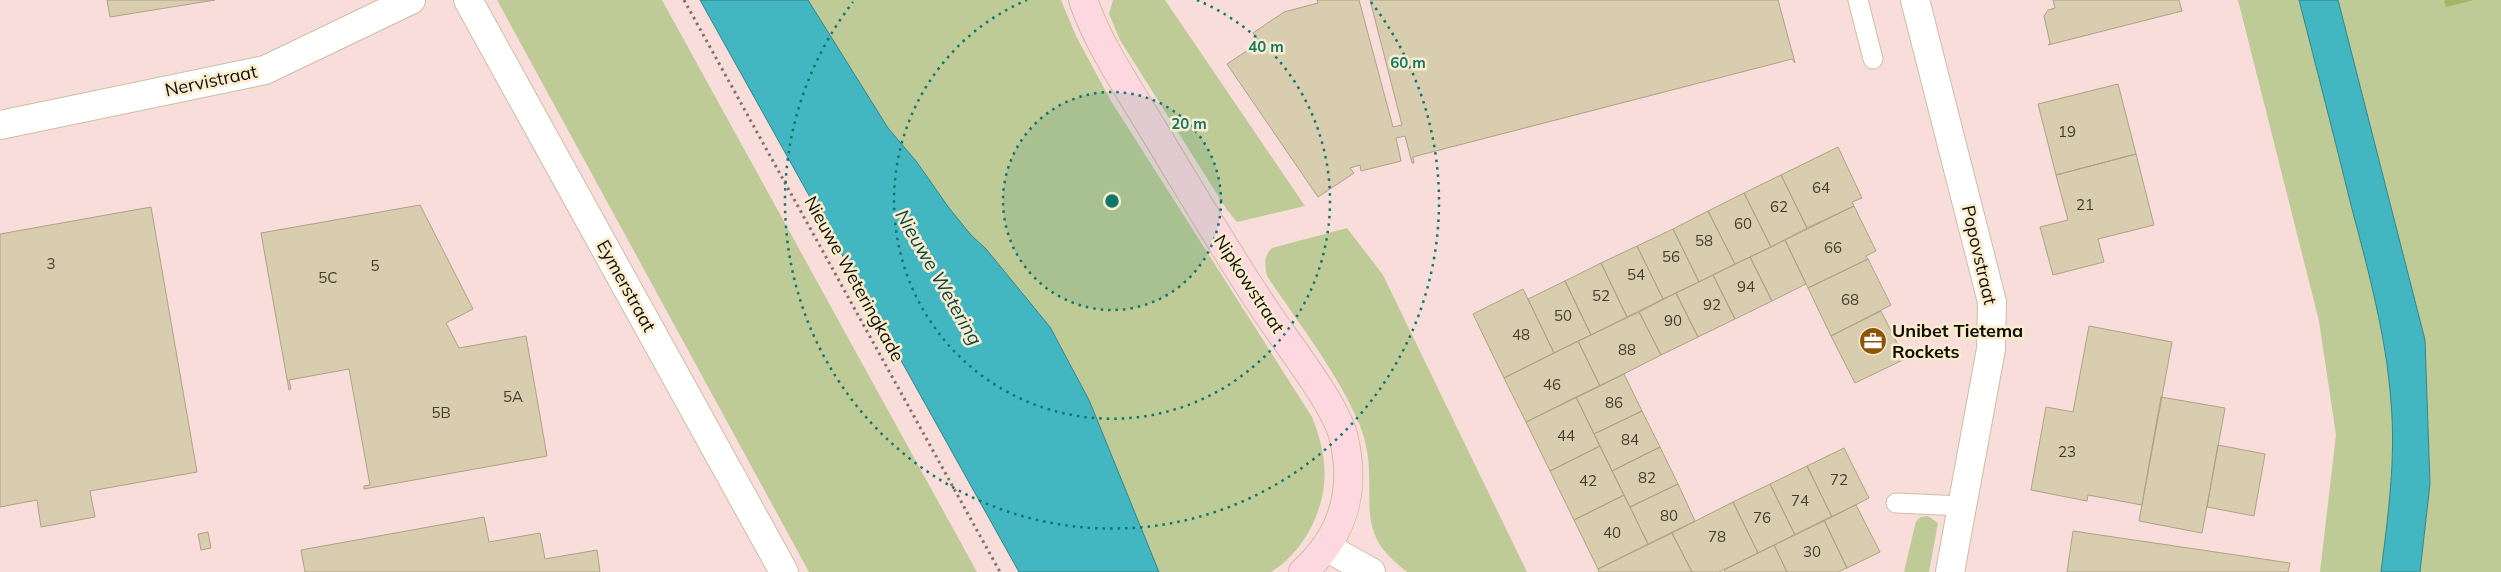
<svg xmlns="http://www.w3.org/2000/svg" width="2501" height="572" font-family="Mulish,sans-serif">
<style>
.industrial{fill:#f8ddda}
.green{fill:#bfcb97}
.forest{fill:#a5b567}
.water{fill:#42b7c1;stroke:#338488}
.building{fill:#d9cdaf;stroke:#aea285}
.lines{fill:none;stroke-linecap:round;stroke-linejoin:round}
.lane-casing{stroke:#ccbfa1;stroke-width:21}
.street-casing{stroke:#ccbfa1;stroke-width:30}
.secondary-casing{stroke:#ccbfa1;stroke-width:30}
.path{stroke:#7d7561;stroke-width:3;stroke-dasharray:2.5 4;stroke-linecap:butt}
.lane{stroke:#fff;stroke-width:19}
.street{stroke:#fff;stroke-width:28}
.secondary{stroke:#fed8e0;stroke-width:28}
.ring{fill:none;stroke:#0f766e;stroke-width:2.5;stroke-dasharray:2.5 5}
.labels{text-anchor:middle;stroke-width:5;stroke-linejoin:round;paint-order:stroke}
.number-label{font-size:15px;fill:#433d2f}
.street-label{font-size:18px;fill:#110d04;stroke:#faedce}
.poi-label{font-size:18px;font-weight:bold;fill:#110d04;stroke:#faedce;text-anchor:start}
.water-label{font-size:19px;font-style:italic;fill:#0e4347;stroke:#faedce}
.centre{fill:#0f766e;stroke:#faedce;stroke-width:2.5}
.ring-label{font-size:15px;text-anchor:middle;font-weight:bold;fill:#0f766e;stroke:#faedce;stroke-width:5;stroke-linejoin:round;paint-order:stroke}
</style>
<rect width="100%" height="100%" fill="#faedce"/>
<path class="industrial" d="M0,0H2257L2352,394L2346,572H0Z"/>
<path class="green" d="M497,0H662L977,572H809Z
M808,0H1061L1076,36L1111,101L1312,417C1318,432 1322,446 1324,462C1329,503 1306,551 1271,572H1159L1089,400L1050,327L986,249L971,236L949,208L916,161L888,128Z
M1113,0H1165L1305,206L1237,222L1227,210L1120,40L1109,14Z
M2238,0H2299L2376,302L2385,355L2392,403V458L2390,500L2381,572H2320L2336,435L2319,321Z
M2338,0H2444L2447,6L2475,0H2501V572H2420L2430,484L2425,340Z
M1347,228L1383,275L1527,572H1407C1398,565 1389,557 1382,548C1366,525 1370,501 1369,474C1369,458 1366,441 1360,426C1339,374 1298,323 1267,276C1265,266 1263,256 1272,248Z
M1928,516L1938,523L1929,572H1904L1916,521L1921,517Z"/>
<path class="forest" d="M2444,0H2475L2446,7Z"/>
<path class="water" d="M700,0H808L888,128L916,161L949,208L971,235L986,249L1050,327L1089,400L1159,572H1019Z
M2299,0H2338L2425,340L2430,484L2420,572H2381C2388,516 2396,459 2391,402C2386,336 2369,273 2352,209C2335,140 2317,70 2299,0Z"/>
<path class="building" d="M107,0H215L110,17Z
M1317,0H1359L1393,127L1402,125L1370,0H1778L1795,63L1792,59L1424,154L1413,157L1414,163H1412L1405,136L1396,138L1401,161L1361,171L1360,165L1350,168L1354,173L1318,197L1227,64L1260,42L1253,33L1284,12L1318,3Z
M2053,0H2179L2182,11L2048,45L2050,43L2044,16L2048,10L2055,8Z
M2118,84L2136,154L2056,175L2038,104Z
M1838,147L1862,198L1852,202L1854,206L1807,228L1781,175Z
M2136,154L2154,225L2098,239L2104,262L2053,275L2040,227L2068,220L2056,175Z
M1781,175L1807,228L1771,247L1744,193Z
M1744,193L1771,247L1735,264L1708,211Z
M420,205L473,309L446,323L459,348L526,336L547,456L364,489V486L370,485L349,369L289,380L291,389L289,390L261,233Z
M1854,206L1876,251L1866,256L1868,259L1808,288L1785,240Z
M151,207L197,472L90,491L95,517L41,527L37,500L0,507V234Z
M1708,211L1735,264L1699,282L1673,229Z
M1673,229L1699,282L1663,299L1637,246Z
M1785,240L1806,284L1772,301L1750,257Z
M1637,246L1663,299L1627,317L1601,263Z
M1750,257L1772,301L1735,319L1713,275Z
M1868,259L1891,305L1831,336L1808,288Z
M1601,263L1627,317L1591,335L1565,281Z
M1713,275L1735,319L1698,337L1676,293Z
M1565,281L1591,335L1554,353L1528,299Z
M1523,289L1554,353L1504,378L1473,314Z
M1676,293L1698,337L1661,355L1639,312Z
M1881,311L1905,359L1855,383L1831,336Z
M1639,312L1661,355L1600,386L1578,341Z
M2089,326L2172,342L2142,505L2088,495L2087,501L2031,490L2046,407L2073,412Z
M1578,341L1600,386L1526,422L1504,378Z
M1624,374L1642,411L1594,434L1576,397Z
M1576,397L1600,446L1550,471L1526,422Z
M2161,397L2225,408L2202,533L2139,521Z
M1642,411L1660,447L1612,471L1594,434Z
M2218,445L2265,454L2254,516L2207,507Z
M1600,446L1624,495L1574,520L1550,471Z
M1660,447L1678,484L1630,507L1612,471Z
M1844,448L1869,498L1832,517L1807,466Z
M1807,466L1832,517L1795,535L1770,484Z
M1678,484L1695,521L1648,544L1630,507Z
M1770,484L1795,535L1758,553L1733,502Z
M1624,495L1648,544L1598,569L1574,520Z
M1733,502L1758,553L1719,572H1692L1672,533Z
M1856,505L1880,552L1847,568L1824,520Z
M484,517L489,542L540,533L545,559L597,550L600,572H305L301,550Z
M1824,520L1847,568L1838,572H1787L1774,545Z
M2073,531L2290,563L2288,572H2067Z
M208,532L211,548L201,550L198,534Z
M1672,533L1692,572H1599L1598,569Z
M1774,545L1787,572H1725L1724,570Z"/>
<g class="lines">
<g class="lane-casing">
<path id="lane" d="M1858,0L1873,59
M1896,503L1962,506"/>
</g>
<g class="street-casing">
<path id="street" d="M468,0L784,572
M1915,0L1992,302L1991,349L1950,572
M0,125L265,70L411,0
M1326,547L1371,572"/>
</g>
<g class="secondary-casing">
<path id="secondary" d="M1083,0C1100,49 1131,92 1157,136C1193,195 1228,255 1267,313C1287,343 1337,406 1344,439C1356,491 1343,536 1303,572"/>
</g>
<path class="path" d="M684,0L1000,572"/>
<use href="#lane" class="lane"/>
<use href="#street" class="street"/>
<use href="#secondary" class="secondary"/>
</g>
<circle cx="1112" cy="201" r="109" fill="#0f766e" fill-opacity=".12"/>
<g class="ring">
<circle cx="1112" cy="201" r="109"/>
<path d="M1197 0A218 218 0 1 1 1027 0"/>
<path d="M1371 2A327 327 0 1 1 853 2"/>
</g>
<defs>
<g id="office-disc" transform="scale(1.4375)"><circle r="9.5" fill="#8c5508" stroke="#faedce"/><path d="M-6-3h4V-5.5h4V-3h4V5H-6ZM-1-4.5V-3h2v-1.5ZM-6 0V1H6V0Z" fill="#fff"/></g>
</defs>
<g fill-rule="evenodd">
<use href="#office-disc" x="1873" y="341"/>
</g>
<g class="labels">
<g class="number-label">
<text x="2067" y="137">19</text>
<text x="1821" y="193">64</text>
<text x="2085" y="210">21</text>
<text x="1779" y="212">62</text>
<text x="1743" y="229">60</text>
<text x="1704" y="246">58</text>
<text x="1833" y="253">66</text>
<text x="1671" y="262">56</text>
<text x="51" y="269">3</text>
<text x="375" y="271">5</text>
<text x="1636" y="280">54</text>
<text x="328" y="283">5C</text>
<text x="1746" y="292">94</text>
<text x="1601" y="301">52</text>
<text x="1850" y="305">68</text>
<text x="1712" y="310">92</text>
<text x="1563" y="321">50</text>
<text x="1673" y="326">90</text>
<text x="1521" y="340">48</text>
<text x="1627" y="355">88</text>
<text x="1552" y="390">46</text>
<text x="513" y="402">5A</text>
<text x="1614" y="408">86</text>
<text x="441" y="418">5B</text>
<text x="1566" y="441">44</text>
<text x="1630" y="445">84</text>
<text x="2067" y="457">23</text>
<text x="1647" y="483">82</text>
<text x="1839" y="485">72</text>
<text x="1588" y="486">42</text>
<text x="1800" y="506">74</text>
<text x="1669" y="521">80</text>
<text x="1762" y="523">76</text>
<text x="1612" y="538">40</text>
<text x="1717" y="542">78</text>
<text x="1812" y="557">30</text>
</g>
<g class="street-label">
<text transform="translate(211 81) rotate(-12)" y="6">Nervistraat</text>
<text transform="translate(1979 255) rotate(77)" y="6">Popovstraat</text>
<text transform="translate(854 279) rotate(61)" y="6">Nieuwe Weteringkade</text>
<text transform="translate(1249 284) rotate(57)" y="6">Nipkowstraat</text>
<text transform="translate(626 286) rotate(61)" y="6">Eymerstraat</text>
</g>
<g class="poi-label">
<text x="1892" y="337">Unibet Tietema<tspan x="1892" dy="21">Rockets</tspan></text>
</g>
<g class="water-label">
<text transform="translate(939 277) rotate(60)" y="7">Nieuwe Wetering</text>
</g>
</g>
<circle cx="1112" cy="201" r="8" class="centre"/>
<g class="ring-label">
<text x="1266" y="52">40 m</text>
<text x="1408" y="68">60 m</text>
<text x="1189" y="129">20 m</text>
</g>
</svg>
